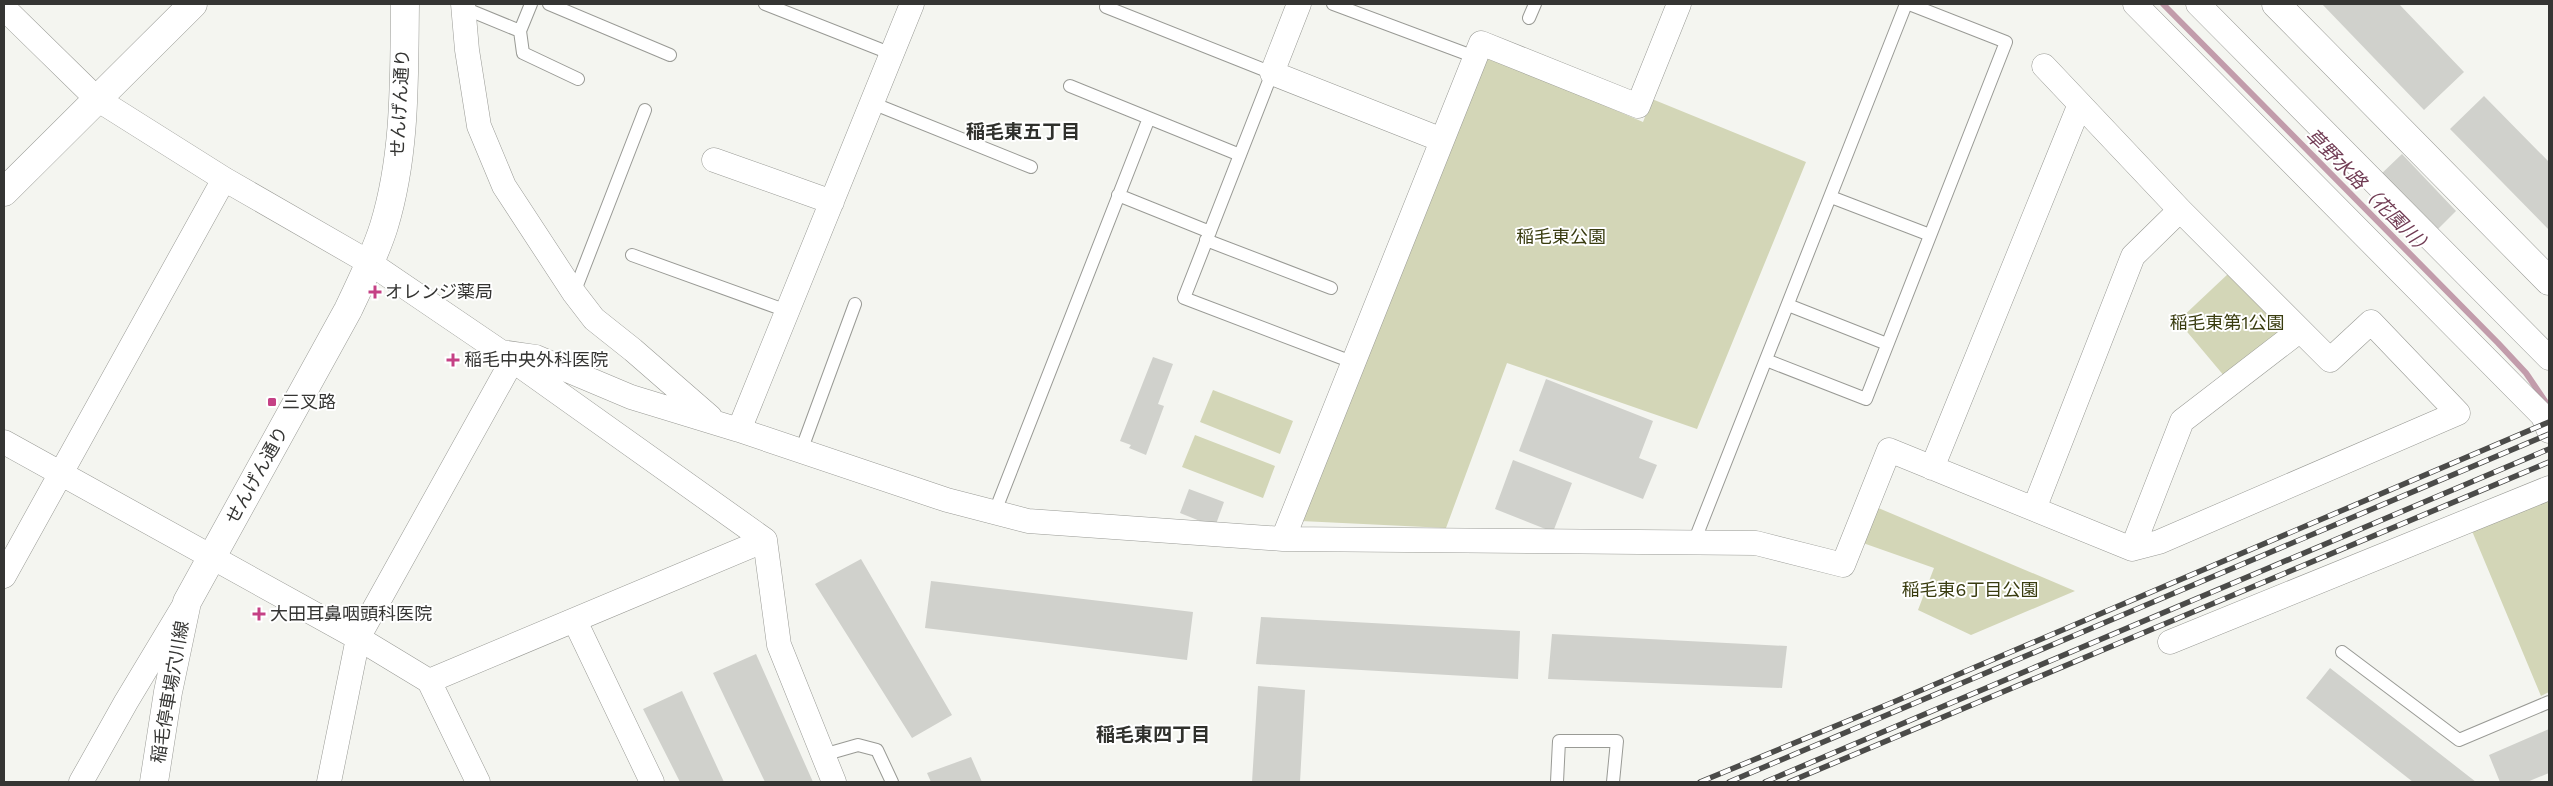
<svg xmlns="http://www.w3.org/2000/svg" width="2553" height="786" font-family="'Work Sans','Noto Sans JP',sans-serif">
<style>
.green{fill:#d3d6b7}
.lines{fill:none;stroke-linecap:round;stroke-linejoin:round}
.stream{stroke:#c29cab;stroke-width:6}
.building{fill:#d0d1cc}
.lane-casing{stroke:#999a95;stroke-width:14}
.street-casing{stroke:#999a95;stroke-width:25}
.secondary-casing{stroke:#999a95;stroke-width:29}
.lane{stroke:#fff;stroke-width:12}
.street{stroke:#fff;stroke-width:24}
.secondary{stroke:#fff;stroke-width:28}
.rail-casing{stroke:#4b4b49;stroke-width:5.5}
.rail{stroke:#fff;stroke-width:4;stroke-dasharray:11;stroke-linecap:butt}
.poi-dot{fill:#c54185;stroke:#fff;stroke-width:2}
.labels{text-anchor:middle;stroke-width:4;stroke-linejoin:round;paint-order:stroke}
.street-label{font-size:18px;fill:#353533;stroke:#fff}
.park-label{font-size:18px;fill:#393c0f;stroke:#fff}
.poi-label{font-size:18px;fill:#353533;stroke:#fff;text-anchor:start}
.neighbourhood-label{font-size:19px;font-weight:bold;fill:#2f302c;stroke:#fff}
.water-label{font-size:19px;font-style:italic;fill:#703b53;stroke:#fff}
</style>
<rect width="100%" height="100%" fill="#f4f5f0"/>
<path class="green" d="M1485,54L1643,122L1652,99L1806,162L1697,429L1507,363L1446,528L1301,521Z
M2229,273L2280,326L2277,336L2225,377L2178,321Z
M1213,390L1293,421L1280,454L1200,422Z
M1195,435L1275,466L1263,498L1182,467Z
M2549,494V692L2541,696L2472,531Z
M1876,507L2075,591L1971,635L1918,610L1934,568L1863,543Z"/>
<g class="lines">
<path class="stream" d="M2163,4L2498,343L2526,373L2549,407"/>
</g>
<path class="building" d="M2322,4H2399L2464,72L2424,110Z
M2484,96L2549,162V230L2450,129Z
M2402,154L2456,211L2433,234L2378,177Z
M1153,357L1173,364L1158,404L1164,406L1146,455L1129,448L1131,445L1120,441Z
M1546,379L1653,421L1639,458L1657,465L1643,499L1519,451Z
M1513,460L1572,483L1553,532L1495,509Z
M1189,489L1224,502L1215,527L1180,513Z
M861,559L952,715L912,738L815,584Z
M931,581L1193,612L1187,660L925,628Z
M1261,617L1520,631L1518,679L1256,664Z
M1552,634L1787,646L1782,688L1548,679Z
M756,654L813,782H765L713,673Z
M2330,668L2476,782H2413L2306,698Z
M1258,686L1305,690L1300,782H1252Z
M682,691L724,782H680L643,709Z
M2549,729V773L2527,782H2500L2489,755Z
M971,757L982,782H931L927,773Z"/>
<g class="lines">
<g class="lane-casing">
<path id="lane" d="M549,4L670,55
M765,4L892,54
M1333,4L1475,57
M1106,7L1272,73L1184,298L1352,362
M464,8L520,31L531,4
M1529,18L1535,4
M520,31L523,53L578,79
M1070,86L1240,155
M872,103L1031,167
M1118,195L1210,232
M1831,197L1930,235
M1206,240L1331,288
M632,255L787,311
M574,293L645,110
M1788,305L1887,344
M1766,360L1866,399L2006,42L1909,4
M801,451L855,304
M994,514L1149,118
M1694,542L1906,4
M2342,652L2459,740L2549,702
M823,755L858,745L877,750L892,782
M1557,782L1559,741H1617L1613,782"/>
</g>
<g class="street-casing">
<path id="street" d="M463,4L467,50L479,126L504,186L574,293L594,319L633,350L710,417
M1299,4L1272,73L1442,140
M2135,4L2543,416L2549,431
M2198,4L2549,358
M4,8L97,99L224,179L370,263L501,352L765,540L779,645L834,782
M2044,66L2180,210L2330,360L2371,322L2458,413L2159,542L2132,549L2182,421L2299,331
M714,160L832,202
M501,352L536,357L631,397L739,430L947,500L1028,521L1283,539L1756,543L1843,565L1889,450L2132,549
M739,430L912,4
M4,442L358,638L429,681L478,782
M1932,468L2080,104
M2034,509L2133,256L2180,210
M1283,539L1481,43L1638,106L1679,4
M4,576L224,179
M575,621L652,782
M2170,642L2549,488
M429,681L765,540
M81,782L126,702L182,609
M329,782L358,638L512,361"/>
</g>
<g class="secondary-casing">
<path id="secondary" d="M2276,4L2549,281
M4,192L193,4
M154,782L168,692L187,602L348,310C361,282 375,255 384,226C406,154 404,78 405,4"/>
</g>
<use href="#lane" class="lane"/>
<use href="#street" class="street"/>
<use href="#secondary" class="secondary"/>
<g class="rail-casing">
<path id="rail" d="M1700,782L1896,701L2549,422
M1729,782L2549,434
M1765,782L2549,449
M1789,782L2549,462"/>
</g>
<use href="#rail" class="rail"/>
</g>
<g class="poi-dot">
<path d="M372.5 284.5h5v5h5v5h-5v5h-5v-5h-5v-5h5z"/>
<path d="M450.5 352.5h5v5h5v5h-5v5h-5v-5h-5v-5h5z"/>
<rect x="267" y="397" width="10" height="10" rx="2.5"/>
<path d="M256.5 606.5h5v5h5v5h-5v5h-5v-5h-5v-5h5z"/>
</g>
<g class="labels">
<g class="street-label">
<text transform="translate(400 103) rotate(-87)" y="6">せんげん通り</text>
<text transform="translate(257 475) rotate(-61)" y="6">せんげん通り</text>
<text transform="translate(170 692) rotate(-80)" y="6">稲毛停車場穴川線</text>
</g>
<g class="park-label">
<text x="1561" y="243">稲毛東公園</text>
<text x="2227" y="329">稲毛東第1公園</text>
<text x="1970" y="596">稲毛東6丁目公園</text>
</g>
<g class="poi-label">
<text x="385" y="298">オレンジ薬局</text>
<text x="464" y="366">稲毛中央外科医院</text>
<text x="282" y="408">三叉路</text>
<text x="270" y="620">大田耳鼻咽頭科医院</text>
</g>
<g class="neighbourhood-label">
<text x="1023" y="138">稲毛東五丁目</text>
<text x="1153" y="741">稲毛東四丁目</text>
</g>
<g class="water-label">
<text transform="translate(2370 192) rotate(45)" y="7">草野水路（花園川）</text>
</g>
</g>
<rect width="2553" height="786" fill="none" stroke="#353533" stroke-width="10"/>
</svg>
